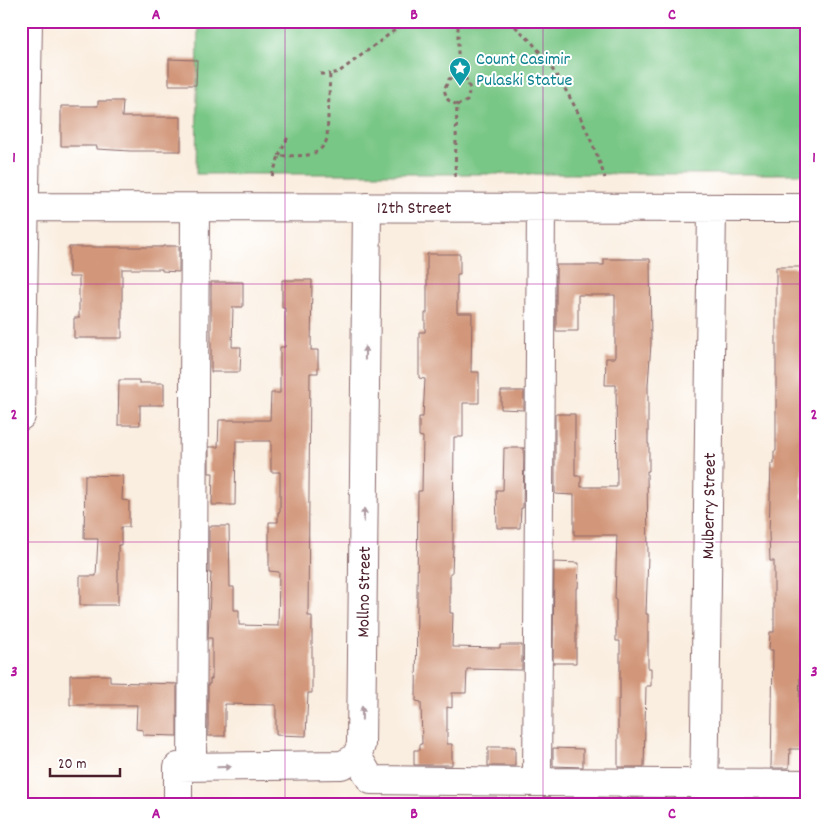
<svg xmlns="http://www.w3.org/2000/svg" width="828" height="826" font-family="Dekko,sans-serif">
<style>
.green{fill:#79c786;stroke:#627358}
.building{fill:#d2977a}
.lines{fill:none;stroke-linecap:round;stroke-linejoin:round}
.minor-casing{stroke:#88676a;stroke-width:30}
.path{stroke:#88676a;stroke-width:3;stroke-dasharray:4 4;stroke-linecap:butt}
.minor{stroke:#fff;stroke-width:28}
.oneway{fill:#ae9aa0}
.grid{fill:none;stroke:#b5179e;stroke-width:1;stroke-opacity:0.55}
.labels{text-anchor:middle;stroke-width:4;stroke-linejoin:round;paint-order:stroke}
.culture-label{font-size:18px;fill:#0d838f;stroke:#fff;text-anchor:start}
.street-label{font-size:18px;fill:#4a1f2b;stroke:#fff}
.neatline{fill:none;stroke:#b5179e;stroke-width:2}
.grid-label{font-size:16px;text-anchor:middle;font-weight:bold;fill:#b5179e}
</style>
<rect width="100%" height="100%" fill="#fff"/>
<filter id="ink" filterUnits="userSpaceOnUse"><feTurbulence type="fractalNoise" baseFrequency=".02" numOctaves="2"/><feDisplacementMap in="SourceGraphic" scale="10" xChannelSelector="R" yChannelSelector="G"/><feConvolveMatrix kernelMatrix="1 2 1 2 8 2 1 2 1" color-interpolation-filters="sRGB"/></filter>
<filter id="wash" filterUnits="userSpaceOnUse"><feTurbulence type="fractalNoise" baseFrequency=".0096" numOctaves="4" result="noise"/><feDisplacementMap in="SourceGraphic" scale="20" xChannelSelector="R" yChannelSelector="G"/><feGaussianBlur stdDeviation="1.12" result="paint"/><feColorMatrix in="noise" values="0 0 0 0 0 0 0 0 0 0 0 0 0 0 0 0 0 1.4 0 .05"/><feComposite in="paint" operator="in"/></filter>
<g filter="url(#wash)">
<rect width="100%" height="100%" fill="#faeee0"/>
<path class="green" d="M198,21H807V174H196Z"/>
<g id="blocks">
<path class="building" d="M169,59L197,60L196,85H169Z
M98,101H123L122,117H181V151H130L97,149V146H61V106H98Z
M163,246H179V272L162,271V269H122V338H74V318H79V277H69V247H163Z
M427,254H460V274H457V313H472L471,372H479V403H463V437H454L453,547L452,573H450V613H453L452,647L500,648V645H522V670L467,669L466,693H452V708L447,707V744H452V765H414V750H420V744H422L421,702L416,701L418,491H422L423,437L419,436V417H423L425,379L419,378V332H425V313H427Z
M604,259H650L651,343L648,385V444H649V471H647L648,555L646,614H648V668H651V686H646L644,767H618V699H620V641H616V599H615L617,535H574V495L555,494V414H575V476H581V487H617L616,385H605L606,358H615V295H578V331H556V265H604Z
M776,267H807V435H803L802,498H807L805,589H807V615H805L804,659H800L799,722H807L806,749H790L789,768H771L773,650H769L770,632H774V561H770L769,534L771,464H774V451H776Z
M282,280H312L311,350H318V373H310L308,616H312V693H308L306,736L276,735V705L225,704V736H208V684H210V679H212V638H208L211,573H209V526H229L230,587H234V610H239V625L278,626L279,572L269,571V522H278V512H280V472H271V441H236L235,505H212L213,473H209V447H218L219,420H270L271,393H280V347H285V308H282Z
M211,282H243V307H233L232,347H241L240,372H211Z
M119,380H139V383H164V405H140V425H118Z
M501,391H524V410L501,409Z
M504,448H524L523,508H521L520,528H497L496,490H503Z
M85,475L123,476L122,500L129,501V527H121V545H118V605H80V576H96L98,539H84Z
M554,562L579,563L578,588H576V663H553Z
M70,675H110V682L177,684V736L143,735V730L136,729L137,705H70Z
M488,747H515V766H488Z
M553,748L583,749V767L553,766Z
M618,798H639V805H618Z"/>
</g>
</g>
<g filter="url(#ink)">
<use href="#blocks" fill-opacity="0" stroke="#88676a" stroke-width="1"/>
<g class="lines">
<g class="minor-casing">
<path id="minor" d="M21,207L807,208
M21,416L28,21
M357,756L371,780L537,782L541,207
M192,767L195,208
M537,782L807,784
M178,805V767L341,765C353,761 357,757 361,745L367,207
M704,805L712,208"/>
</g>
<path class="path" d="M509,21C518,29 527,37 534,45C567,85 589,130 605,178
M320,74H330
M457,105L448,100L444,90L449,79L458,76
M279,156L288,137
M272,176L279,156C298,155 319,160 327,139L330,74L339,72L407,21
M455,177L457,105L467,101L470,89L466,79L458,76V21"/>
<use href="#minor" class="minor"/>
</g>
<defs><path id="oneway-solid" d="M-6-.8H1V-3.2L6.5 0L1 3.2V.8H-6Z" transform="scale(1.25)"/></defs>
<g class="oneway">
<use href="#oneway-solid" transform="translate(365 353) rotate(-89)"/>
<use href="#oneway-solid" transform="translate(364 515) rotate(-89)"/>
<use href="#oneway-solid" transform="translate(362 713) rotate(-89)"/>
<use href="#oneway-solid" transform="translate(224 767) rotate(-1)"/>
</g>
</g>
<path class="grid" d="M285,21V805M543,21V805M21,284H807M21,542H807"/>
<defs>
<g id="sight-pin" transform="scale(1.125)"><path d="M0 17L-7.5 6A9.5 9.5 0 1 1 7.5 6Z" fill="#0f9aa8" stroke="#fff"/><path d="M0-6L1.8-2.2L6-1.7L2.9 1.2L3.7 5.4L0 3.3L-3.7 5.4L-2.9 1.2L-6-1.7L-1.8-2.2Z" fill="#fff"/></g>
</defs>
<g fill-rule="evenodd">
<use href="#sight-pin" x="460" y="68"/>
</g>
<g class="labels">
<g class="culture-label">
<text x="476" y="64">Count Casimir<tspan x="476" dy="21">Pulaski Statue</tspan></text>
</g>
<g class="street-label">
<text x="414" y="213">12th Street</text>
<text transform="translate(708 506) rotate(-89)" y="6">Mulberry Street</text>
<text transform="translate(363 592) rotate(-89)" y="6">Mollno Street</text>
</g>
</g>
<rect width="828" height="826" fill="none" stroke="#fff" stroke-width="55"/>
<path d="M50 768v8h70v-8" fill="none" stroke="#4a1f2b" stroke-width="2.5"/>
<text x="58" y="768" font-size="15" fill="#4a1f2b" stroke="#ffffff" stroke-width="4" paint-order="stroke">20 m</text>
<rect x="28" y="28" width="772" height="770" class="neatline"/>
<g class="grid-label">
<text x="156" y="19">A</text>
<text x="414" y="19">B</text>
<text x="672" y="19">C</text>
<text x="14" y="162">1</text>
<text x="814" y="162">1</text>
<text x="14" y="419">2</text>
<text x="814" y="419">2</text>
<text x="14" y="676">3</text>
<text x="814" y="676">3</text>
<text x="156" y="818">A</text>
<text x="414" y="818">B</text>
<text x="672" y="818">C</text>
</g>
</svg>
